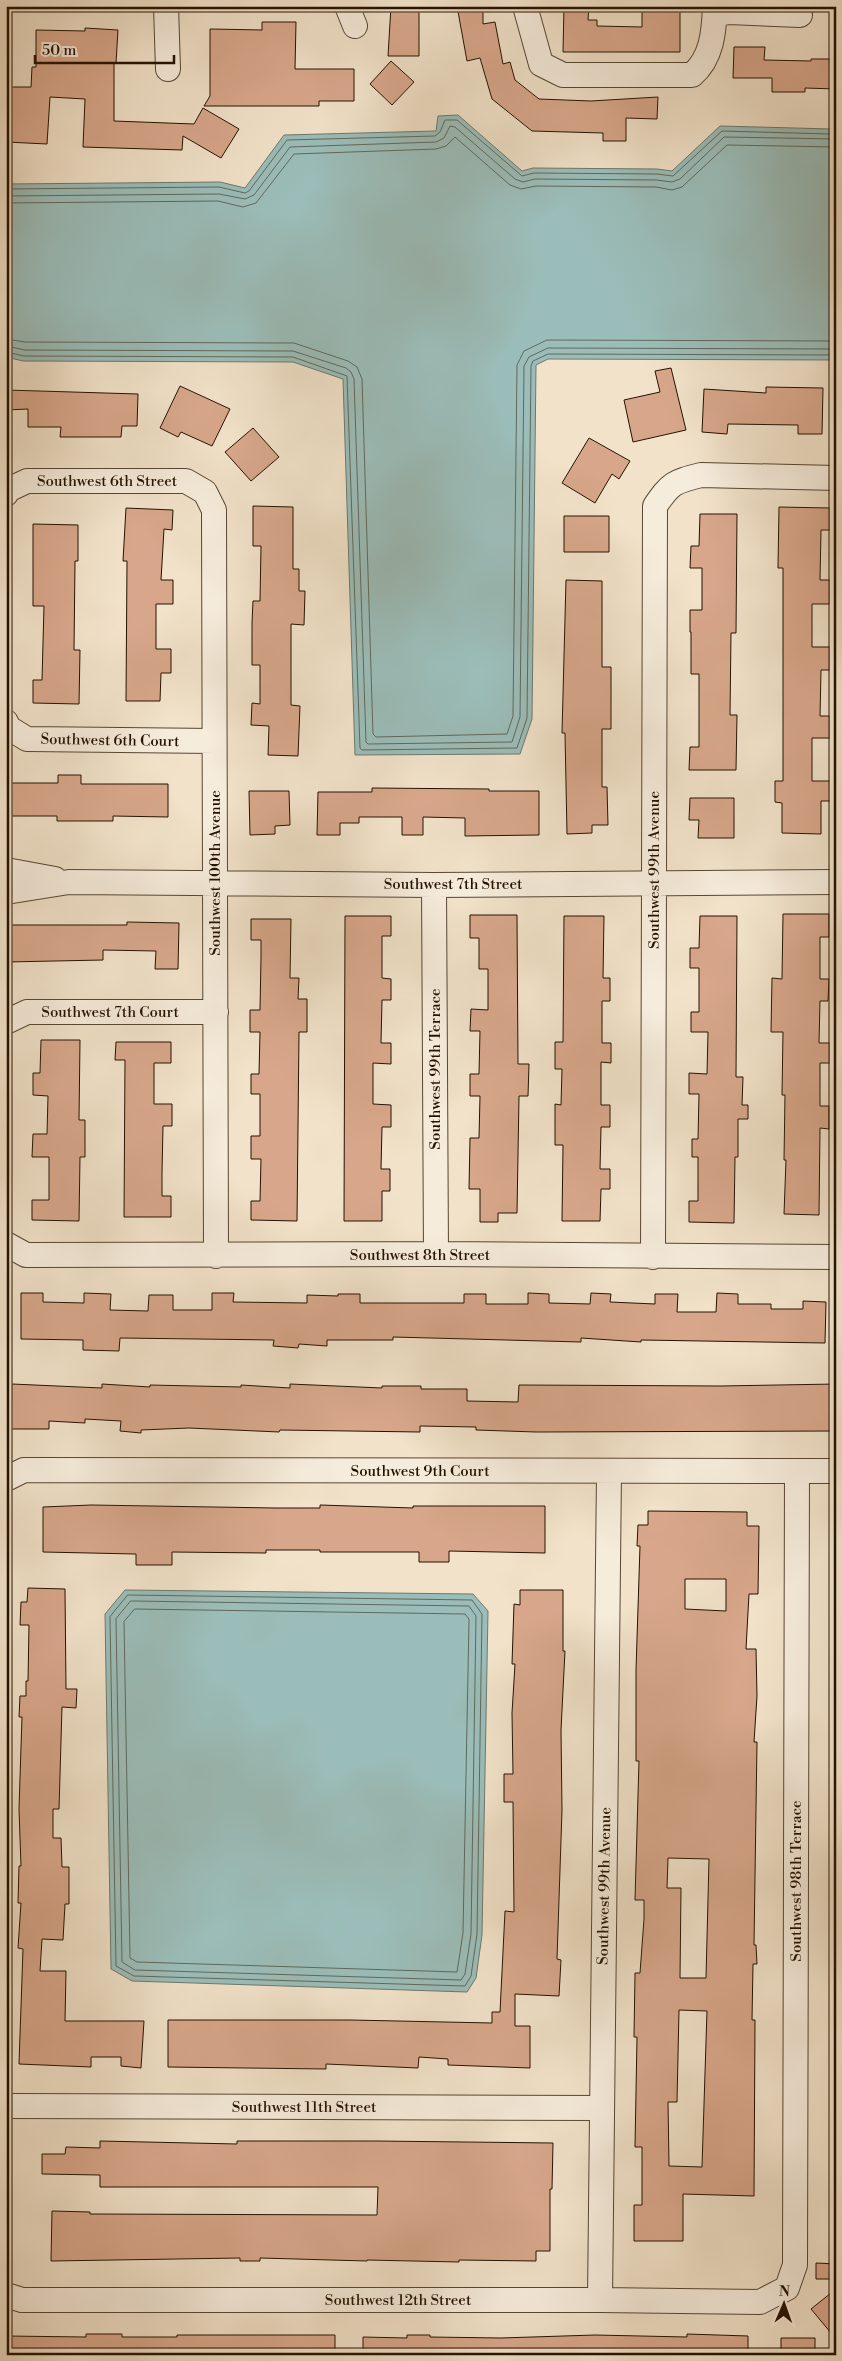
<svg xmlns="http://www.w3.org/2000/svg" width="842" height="2361" font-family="'Libre Bodoni',serif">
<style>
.water{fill:#9bbdb9;stroke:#6b796f}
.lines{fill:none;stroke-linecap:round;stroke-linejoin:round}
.shore{stroke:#60685c;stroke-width:1}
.building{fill:#d8a78b;stroke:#241200;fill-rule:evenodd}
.minor-casing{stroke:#574632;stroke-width:26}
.minor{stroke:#f6ecdc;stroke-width:24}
.labels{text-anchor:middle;stroke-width:4.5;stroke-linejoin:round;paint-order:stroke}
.street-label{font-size:15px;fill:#241200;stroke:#f6ecdc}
</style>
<rect width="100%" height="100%" fill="#f1e2c9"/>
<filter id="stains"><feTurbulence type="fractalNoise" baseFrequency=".004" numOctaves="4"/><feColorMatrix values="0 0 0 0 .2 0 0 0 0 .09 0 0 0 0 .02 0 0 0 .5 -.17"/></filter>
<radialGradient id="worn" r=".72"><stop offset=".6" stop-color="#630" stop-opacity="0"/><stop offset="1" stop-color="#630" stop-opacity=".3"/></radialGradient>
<path class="water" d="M458,115L522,171L533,168L657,169L672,171L720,126L831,129L836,126V360L548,359L536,365L532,719L520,754L355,755L343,379L293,362L23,361L6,357V184L220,182L245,188L284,135L436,131L438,116Z
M125,1590L473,1594L488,1611L482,1935L476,1978L467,1992L132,1981L111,1969L105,1614Z"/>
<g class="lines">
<path class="shore" d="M6,189L219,187L245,193L249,191L287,140L435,136L440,132L445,120H457L522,176L534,173L657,174L673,176L722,131L830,134L836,132
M6,196L219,194L245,199L254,195L290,147L436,142L444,138L450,126L455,127L515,179L523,182L535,179L656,180L672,182L680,179L724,137L836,139
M6,203L218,201L243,207L256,203L294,154L436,149L446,146L455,137L510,185L521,189L536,186L656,187L672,190L682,187L727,145L836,147
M6,339L25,342L294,343L348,361L357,367L362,379L373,734L376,737L507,734L513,716L517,365L524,351L547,340L836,341
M6,346L25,350L293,351L346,368L351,372L354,379L366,742L368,744L512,742L520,717L524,366L529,357L548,348L836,349
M6,352L24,356L293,357L347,376L360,748L362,750L517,748L527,718L531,366L533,361L548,354L836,355
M128,1595L472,1600L482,1614L477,1934L471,1976L465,1986L134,1976L116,1966L110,1617Z
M131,1601L469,1606L476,1616L471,1934L465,1974L461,1980L135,1970L122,1962L116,1619Z
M135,1609L465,1614L469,1619L463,1933L457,1972L137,1962L130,1958L124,1622Z"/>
</g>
<path class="building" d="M391,6H419V56H388Z
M457,6H483V24L495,22L503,64L510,62L515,80L539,99L591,101L658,97L657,119L626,118V141H603V133L532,131L492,99L480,58L467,61Z
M564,6H589L588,20H597V26L642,27V6H680V52H563Z
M262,22H296L295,69H354V101H319V106H204L210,96V29L262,30Z
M85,28L118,30L116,63H114V121L194,124L203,108L239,129L221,158L183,136L182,150L83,147L85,99L50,97L47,144L6,142V87H31L32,67H36V30L85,31Z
M734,47H765L764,60L811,61V59H836V89L805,88V92H772V78H733Z
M391,61L414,82L392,105L370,84Z
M671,368L686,430L633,442L624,400L660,392L655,371Z
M180,386L230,409L212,446L181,432L178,437L160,428Z
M766,387L823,388L822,434H798V425L728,424L727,434L702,432L704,389L766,393Z
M6,390L138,394L137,426H122L121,437H60L61,427H28V409L6,410Z
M253,428L279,457L251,481L225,452Z
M589,438L630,461L619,479L612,474L595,503L562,483Z
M253,506L293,507V569H299V591H305L304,625L291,624V705L300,706L298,756L268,755L269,726L251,725L252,703L260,704V665H252V623L253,601H260L261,546H253Z
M779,507L830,508V530H821L820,580H830V604H812V647H830V670H821L820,716H830V738H812V781H831V801H821V834L782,833V803L775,802V781H783V568H778Z
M126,508L173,510L172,530L164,529L161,580H173V604H156V649H171V673H161L160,701H126L127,561H123Z
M700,514H737L736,633H731L730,715H737L736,770H689L690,747H699V674H691V632H690V610H702V568H690L691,546H699Z
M564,516H609V552H564Z
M33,524L78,525V561H75L74,650H80L79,704L33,703V680H42L44,606H33Z
M566,580L602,581V667H611V729H602V787H607L608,825H592V833L567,834L565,733H562Z
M58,775H81V784H168V817L113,816V821H57V816H6V783H58Z
M372,788L489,789V791H539V835L465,836V818L423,817V835H402V817H359V823H340V835H317L318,792H372Z
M249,791H289L290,825L275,826V834L250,835Z
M690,798H734V838H698L699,820H689Z
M783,914H829V937H820V979H829L828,1001H820L819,1043H830V1063H820V1106H829V1129L820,1128L819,1215L784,1214L786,1160H784L785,1095H782L783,1032H771L772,978L782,979Z
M470,915H517L518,1064H529L528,1096H519L517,1213H498V1222H480V1189H469L470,1138H479L480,1096H470V1074H479L480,1031H470L471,1009L488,1010V969H479V938H470Z
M345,916H391V936H382V978L391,979V1000H382L381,1043H391V1064L373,1063V1104L391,1105V1127H382L381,1169H390V1191H382V1221H344Z
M564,916H604L603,978H610V1001H602V1043H611V1063L601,1062V1105H610V1127H601L600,1169H610V1189H601L600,1221H562L563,1145H555V1104L561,1105L562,1069H555V1042H563Z
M700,916H737L736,1077H743L742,1105H748V1119H738V1157H735L734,1223L689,1222V1201H698V1157H692V1139H698L699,1094H689V1073L707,1074L708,1032H691V1012H699V968H690V948H699Z
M251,919H291L290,978H299L298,999H307V1032H299L297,1221L251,1220V1201H260L261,1159H251V1136H260V1094H251V1074H259L260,1032H250V1010H260L261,957V940H251Z
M127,922L179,923L178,969H155L156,951L103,950V960L6,962V925H127Z
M41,1040H80L79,1120H85V1157H80L79,1221L32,1220V1200H49V1157H32L33,1134H47L48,1096L33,1095V1073H40Z
M116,1042H171V1063H154V1104H172V1126H163L162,1173V1196H171V1217H124L125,1060H115Z
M21,1293H43V1302L84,1303V1293L111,1294L110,1310L148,1311L149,1295H173V1310H212V1293H234L233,1302L307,1303V1295L338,1296V1294H360V1303H464V1294H486V1304H528V1293L549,1294V1303L590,1304L591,1293L611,1294L610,1302L655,1304V1294H678L677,1312H716L717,1293L738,1294V1304H771V1309H803V1301L826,1302L825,1343L641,1340V1342L581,1338V1342L393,1337V1340H327V1346L299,1344L298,1348L273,1346L274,1340L120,1338L119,1351L83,1350V1340L21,1339Z
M12,1384L102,1388V1384L150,1387V1385L241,1387V1385L290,1388V1384L382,1388V1386H421V1389H467V1401L518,1402L519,1385L721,1386L836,1384V1431L536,1432L476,1430V1427L420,1426V1432L280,1430L279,1432L189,1428L141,1430V1433L120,1431L121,1421L85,1419V1423L49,1421V1429H11Z
M91,1505L275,1508H320V1505L413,1508V1506H545V1553L449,1551V1562H419V1552H320V1550H266V1553L172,1552V1565H136V1554L43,1552V1507Z
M648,1511L747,1512V1526H759L758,1594H749L746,1649H756L757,1696L754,1742H757L754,1945H756L757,1964H753L752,2020H755L754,2196L683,2194V2241H634V2205H642V2147H635L637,2037H634L635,1973H640L644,1919V1900H635L639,1761H636V1670L640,1546H637L638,1525H648ZM685,1579H726V1611L685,1609ZM668,1858L709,1859L706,1978H680L681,1888H667ZM679,2010L707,2011L702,2167L669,2166L668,2102H677Z
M28,1588L65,1589L66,1689H77L76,1708L62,1707L59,1809H53V1838H61L62,1867H69V1904H65L63,1940L42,1939L40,1971H66L65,2021H144L141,2068L121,2066V2057H91V2067L19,2064L23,1949L18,1948L21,1903H18L19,1866H21L19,1809L22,1717H19L20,1696H26V1681H28L29,1625H20L21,1602H27Z
M520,1590H563V1651H565L561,1730L562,1810L557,1959L561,1960L559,1996L515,1994V2026H530V2068L448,2065V2059L419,2057L418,2068L326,2064V2069L168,2067V2020H351L492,2023V2012H500L505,1911L514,1912L513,1802H504V1774H513L512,1713L515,1664H512L514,1604L520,1605Z
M100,2141L237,2144V2141H376L553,2143L552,2189H550V2251H536V2261L459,2260V2262L367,2260V2261L260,2258V2261H240V2258L51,2261L52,2211L90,2212V2214L377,2215L378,2187H100V2175L42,2174V2154H65L66,2147L100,2148Z
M816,2263L836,2264V2279H816Z
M836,2289V2339L811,2309Z
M86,2334H122V2337H177V2335H335V2355H6V2336L86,2337Z
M687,2334L748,2336V2355H363V2337L407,2338V2335H430V2337L501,2338L595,2335L687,2337Z
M781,2338H815V2355H781Z"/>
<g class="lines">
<g class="minor-casing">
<path id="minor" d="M166,6L168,69
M347,6L355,26
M525,6L541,64L563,75H692C712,58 714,32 715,6
M715,14L729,12L800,15
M6,494L8,490L27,481H186L205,492L214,510L216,1256
M6,722L9,728L27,739L214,741
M6,870L55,879
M434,885L436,1254
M6,892L69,882L434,885L836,882
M6,1022L27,1012H216
M6,1244L26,1255L436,1254L836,1257
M653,1257L655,506C671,483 673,482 701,475L836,478
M6,1479L24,1470L836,1471
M6,2106L601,2108
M6,2295L22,2300H600L760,2302L787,2288L795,2265L797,1472
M600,2300L609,1472"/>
</g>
<use href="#minor" class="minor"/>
</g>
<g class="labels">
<g class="street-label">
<text x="107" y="486">Southwest 6th Street</text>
<text transform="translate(110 740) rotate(1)" y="5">Southwest 6th Court</text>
<text transform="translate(654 870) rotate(-90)" y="5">Southwest 99th Avenue</text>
<text transform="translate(215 873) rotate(-90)" y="5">Southwest 100th Avenue</text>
<text x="453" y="889">Southwest 7th Street</text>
<text x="110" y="1017">Southwest 7th Court</text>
<text transform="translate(435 1069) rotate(-90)" y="5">Southwest 99th Terrace</text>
<text x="420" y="1260">Southwest 8th Street</text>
<text x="420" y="1476">Southwest 9th Court</text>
<text transform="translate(796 1881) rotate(-90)" y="5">Southwest 98th Terrace</text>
<text transform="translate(604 1886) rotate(-89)" y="5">Southwest 99th Avenue</text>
<text x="304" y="2112">Southwest 11th Street</text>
<text x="398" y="2305">Southwest 12th Street</text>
</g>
</g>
<rect width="842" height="2361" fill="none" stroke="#f1e2c9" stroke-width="25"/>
<rect x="8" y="8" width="827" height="2346" fill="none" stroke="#241200" stroke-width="2.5"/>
<rect x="12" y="12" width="817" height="2336" fill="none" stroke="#241200"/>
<g transform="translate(784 2304) rotate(2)" stroke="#f6ecdc" stroke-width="4" paint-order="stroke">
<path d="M0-4L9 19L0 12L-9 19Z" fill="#241200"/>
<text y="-8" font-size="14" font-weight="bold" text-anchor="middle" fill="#241200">N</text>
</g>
<path d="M35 55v8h139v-8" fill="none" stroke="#241200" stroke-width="2.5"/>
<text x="42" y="55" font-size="15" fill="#241200" stroke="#f6ecdc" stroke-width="4" paint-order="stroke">50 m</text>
<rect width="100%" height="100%" filter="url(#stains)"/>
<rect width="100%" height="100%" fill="url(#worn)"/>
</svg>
